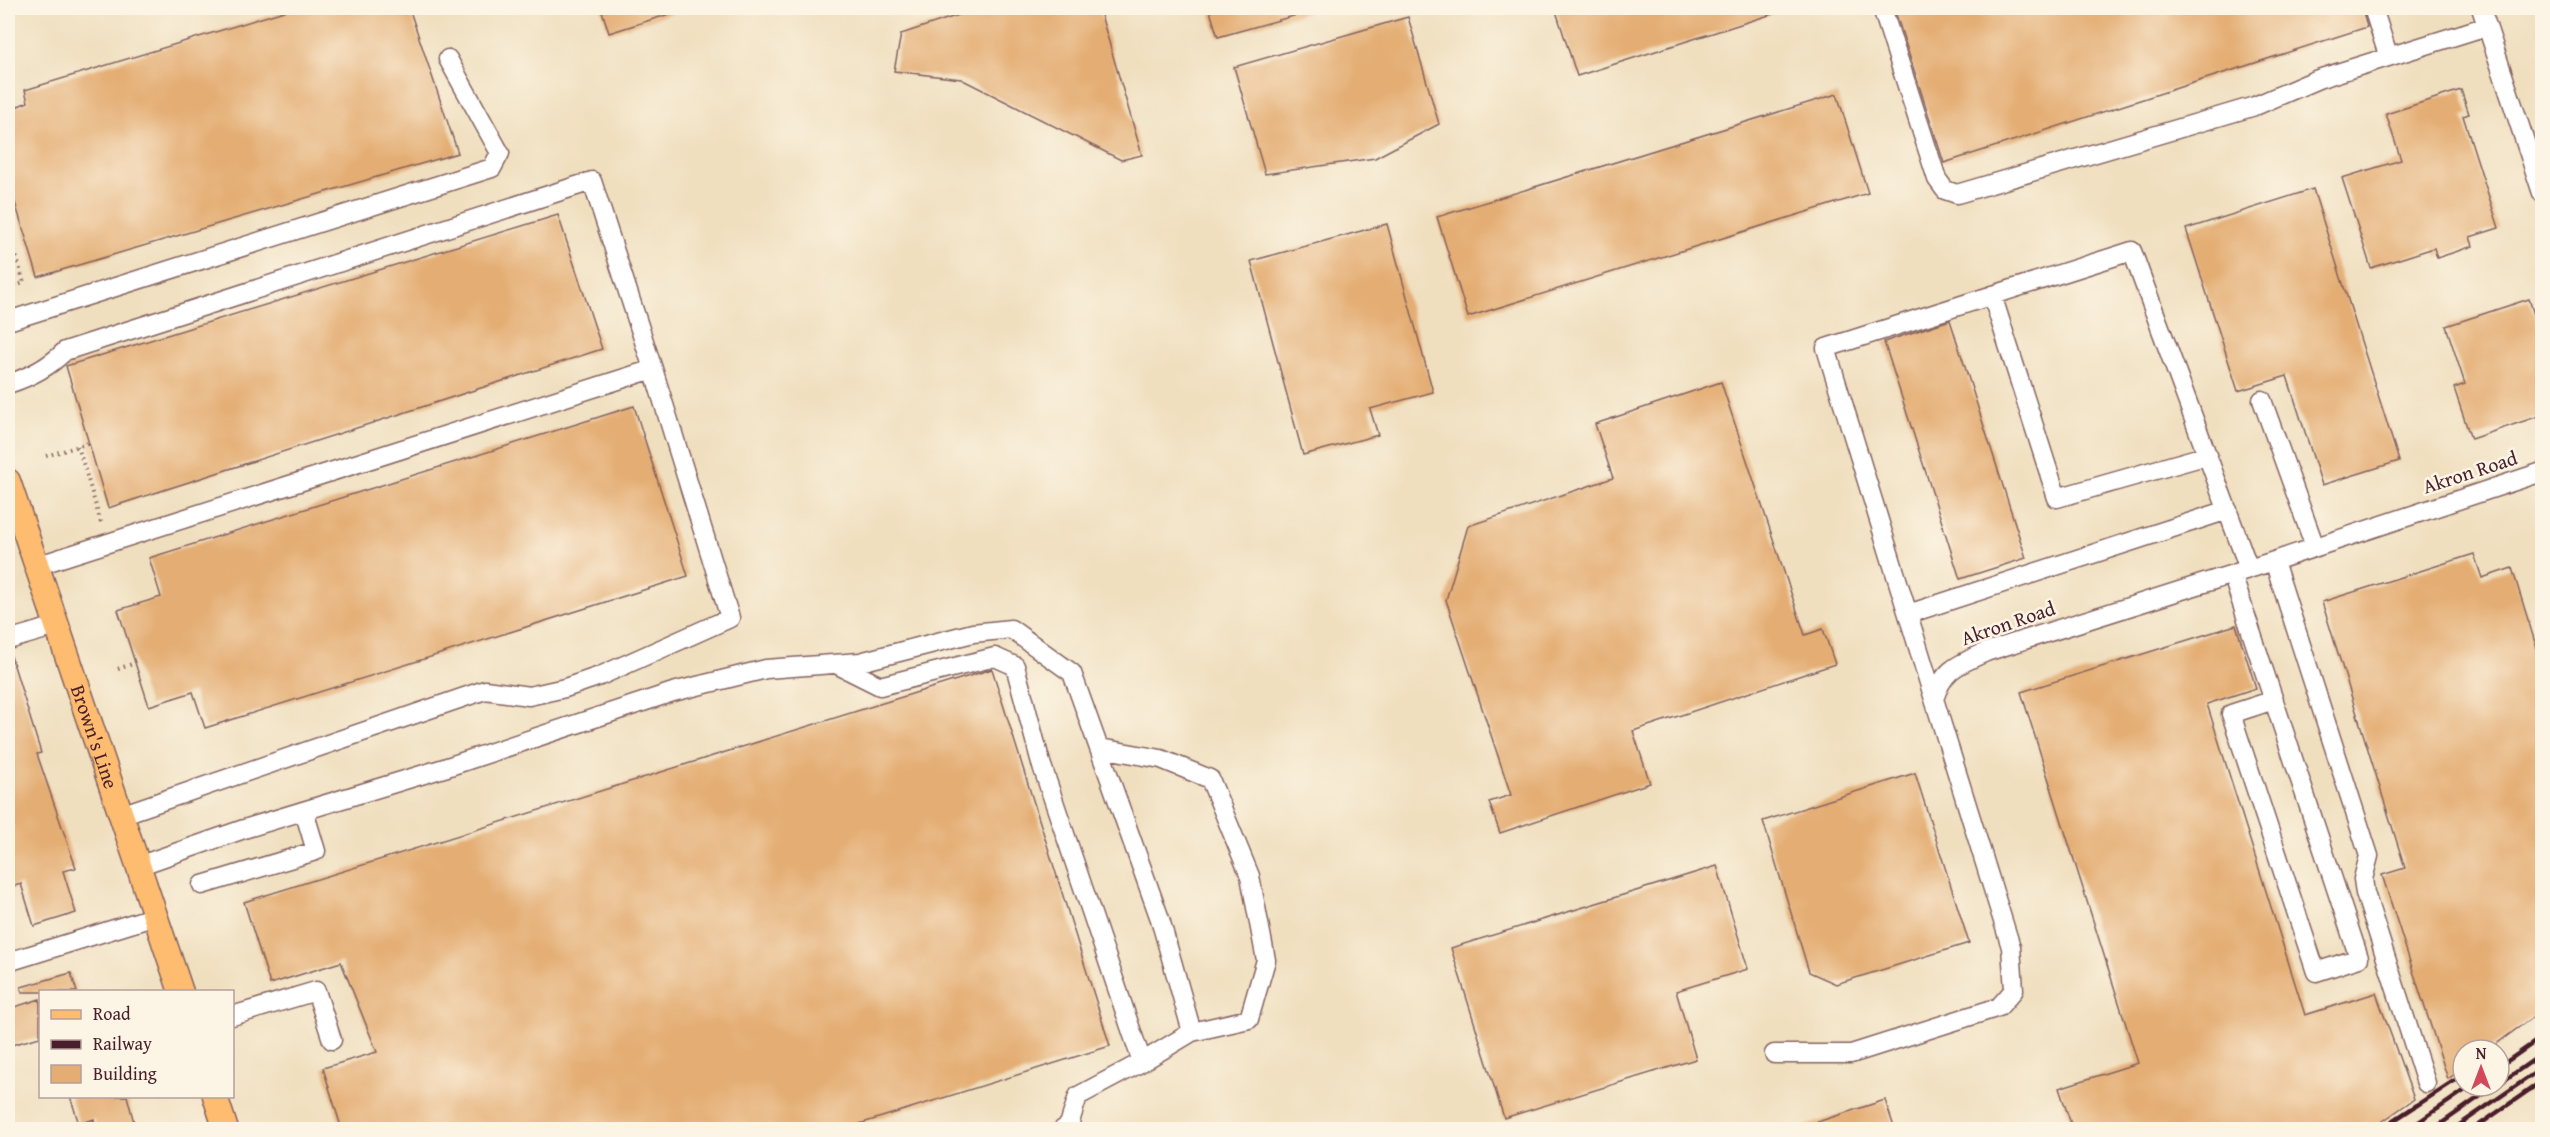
<svg xmlns="http://www.w3.org/2000/svg" width="2550" height="1137" font-family="'Gentium Book Plus',serif">
<style>
.building{fill:#e4ad73}
.lines{fill:none;stroke-linecap:round;stroke-linejoin:round}
.minor-casing{stroke:#84625f;stroke-width:21}
.major-casing{stroke:#84625f;stroke-width:27}
.path{stroke:#84625f;stroke-width:4;stroke-dasharray:1.5 4.5;stroke-linecap:butt}
.minor{stroke:#fff;stroke-width:18}
.major{stroke:#febc70;stroke-width:24}
.rail{stroke:#4a1f2b;stroke-width:4.5}
.labels{text-anchor:middle;stroke-width:5;stroke-linejoin:round;paint-order:stroke}
.street-label{font-size:20px;fill:#4a1f2b;stroke:#fcf5e5}
</style>
<rect width="100%" height="100%" fill="#fcf5e5"/>
<filter id="ink" filterUnits="userSpaceOnUse"><feTurbulence type="fractalNoise" baseFrequency=".0167" numOctaves="2"/><feDisplacementMap in="SourceGraphic" scale="12" xChannelSelector="R" yChannelSelector="G"/><feConvolveMatrix kernelMatrix="1 2 1 2 8 2 1 2 1" color-interpolation-filters="sRGB"/></filter>
<filter id="wash" filterUnits="userSpaceOnUse"><feTurbulence type="fractalNoise" baseFrequency=".008" numOctaves="4" result="noise"/><feDisplacementMap in="SourceGraphic" scale="24" xChannelSelector="R" yChannelSelector="G"/><feGaussianBlur stdDeviation="1.35" result="paint"/><feColorMatrix in="noise" values="0 0 0 0 0 0 0 0 0 0 0 0 0 0 0 0 0 1.4 0 .05"/><feComposite in="paint" operator="in"/></filter>
<g filter="url(#wash)">
<rect width="100%" height="100%" fill="#f0dfbf"/>
<g id="blocks">
<path class="building" d="M294,8H409L458,153L38,277L8,180V110L28,102L25,90Z
M601,8H678L679,11L609,33Z
M980,8H1099L1142,155L1121,160L961,79L894,71L901,34Z
M1209,8H1307L1308,12L1218,37Z
M1555,8H1781L1782,11L1577,76Z
M1894,8H2362L2367,27L1944,163Z
M1408,17L1439,124L1375,158L1265,174L1234,67Z
M2461,90L2469,114L2463,116L2499,228L2470,237L2473,246L2437,258L2434,248L2371,268L2342,178L2401,160L2386,114Z
M1837,94L1868,193L1468,317L1437,217Z
M2313,189L2399,461L2322,485L2287,376L2238,391L2186,229Z
M558,215L602,349L108,508L66,366Z
M1387,224L1433,392L1370,409L1378,435L1303,455L1251,261Z
M2529,299L2542,339V415L2471,439L2454,388L2465,384L2446,326Z
M1950,320L2026,558L1960,579L1884,342Z
M1721,382L1805,635L1823,629L1835,664L1633,731L1650,783L1500,833L1489,802L1511,795L1446,600L1468,526L1613,478L1595,424Z
M634,406L688,576L205,728L193,692L149,706L118,610L161,597L149,558Z
M2474,554L2482,578L2512,568L2542,665V1010L2488,1050H2463V1068L2448,1079L2382,875L2405,868L2322,602Z
M2236,625L2256,688L2207,704L2305,1015L2376,993L2414,1099L2370,1130H2073L2059,1088L2138,1063L2021,692Z
M11,656L41,753L37,754L76,868L63,871L76,913L34,926L21,884L8,888V657Z
M992,669L1110,1046L840,1130H342L323,1068L377,1052L341,962L270,984L244,902Z
M1915,773L1969,943L1836,984L1809,972L1763,821Z
M1717,866L1748,969L1676,991L1696,1059L1504,1118L1451,948Z
M71,973L77,992H22L21,987Z
M40,999V1037L8,1046V1009Z
M70,1096H127L136,1130H96L94,1119L79,1124Z
M1885,1100L1895,1130H1806L1805,1126Z"/>
</g>
</g>
<g filter="url(#ink)">
<use href="#blocks" fill-opacity="0" stroke="#84625f" stroke-width="1.5"/>
<g class="lines">
<g class="minor-casing">
<path id="minor" d="M1882,8L1937,179L1945,190L1957,194L2255,106L2318,79L2487,26
M2373,8L2388,55
M2481,8L2542,193
M1992,295L2057,498L2208,455
M8,321L492,168L500,153L448,59
M8,384C30,377 48,368 65,351L592,181L653,369L36,566
M2262,400L2315,547
M2274,561L2369,856L2363,879L2365,893L2426,1083
M2232,574L2359,958L2316,972L2231,714L2274,700
M1908,614L2228,510
M8,640L56,626
M836,664L880,686L995,657L1015,666L1041,763L1142,1062
M1934,699L1826,348L2132,251L2249,569
M121,815L485,690L529,696L565,688L600,676L730,618L653,369
M138,866L244,829L444,768L673,692L766,669L860,662L973,633L1011,629L1072,673L1160,919L1192,1032
M202,885L316,851L304,811
M8,962L156,916
M232,1016L316,991L332,1040
M1774,1054H1851L1999,1007L2014,990L2011,947L1934,699C1944,668 1958,665 1986,652L2274,561L2542,472
M1062,1130L1069,1125L1078,1096L1142,1062L1192,1032L1249,1019L1266,960L1250,876L1210,779L1161,759L1100,748"/>
</g>
<g class="major-casing">
<g id="major">
<path id="s1" d="M8,481L181,992"/>
<path d="M215,1096L226,1130"/>
</g>
</g>
<path class="path" d="M8,228L24,283L8,288
M78,446L102,526
M46,456L89,443
M118,669L135,663"/>
<use href="#minor" class="minor"/>
<use href="#major" class="major"/>
<path class="rail" d="M2499,1067L2542,1037
M2499,1084L2542,1054
M2379,1130L2463,1075
M2407,1130L2471,1086
M2432,1130L2495,1086
M2452,1130L2542,1068
M2472,1130L2542,1081"/>
</g>
</g>
<g class="labels">
<g class="street-label">
<text transform="translate(2470 472) rotate(-18)" y="7">Akron Road</text>
<text transform="translate(2008 623) rotate(-19)" y="7">Akron Road</text>
<text dy="7" stroke="none"><textPath href="#s1" startOffset="270">Brown's Line</textPath></text>
</g>
</g>
<rect width="2550" height="1137" fill="none" stroke="#fcf5e5" stroke-width="30"/>
<rect x="39" y="990" width="195" height="108" fill="#fcf5e5" stroke="#b59f9b" stroke-width="1.5"/>
<rect x="51" y="1010" width="30" height="9" fill="#febc70" stroke="#b59f9b" stroke-width="1.5"/>
<text x="93" y="1020" font-size="18" fill="#4a1f2b">Road</text>
<rect x="51" y="1040" width="30" height="9" fill="#4a1f2b" stroke="#b59f9b" stroke-width="1.5"/>
<text x="93" y="1050" font-size="18" fill="#4a1f2b">Railway</text>
<rect x="51" y="1065" width="30" height="18" fill="#e4ad73" stroke="#b59f9b" stroke-width="1.5"/>
<text x="93" y="1080" font-size="18" fill="#4a1f2b">Building</text>
<g transform="translate(2481 1068)"><circle r="28" fill="#fcf5e5" stroke="#b59f9b" stroke-width="1.5"/>
<path d="M0-4.5L10 22L0 15L-10 22Z" fill="#d1495b"/>
<text y="-9" font-size="16" font-weight="bold" text-anchor="middle" fill="#4a1f2b">N</text>
</g>
</svg>
